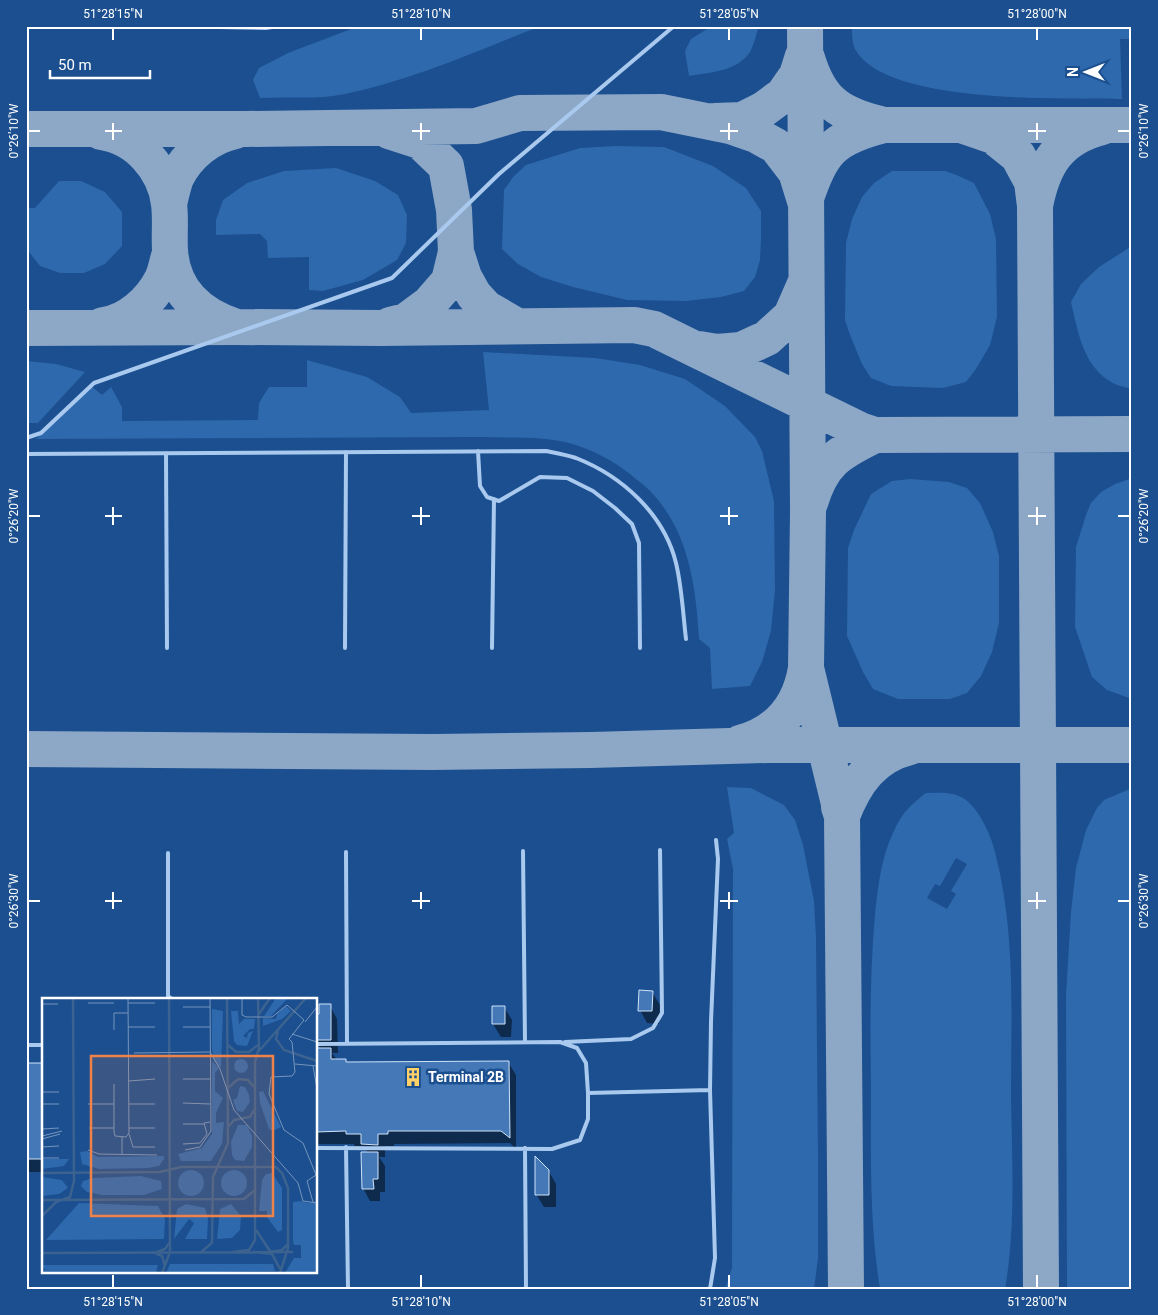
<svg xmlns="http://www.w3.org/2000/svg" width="1158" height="1315" font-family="Roboto,sans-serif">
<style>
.green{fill:#2e69ad;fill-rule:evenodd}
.shadow{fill:#0007}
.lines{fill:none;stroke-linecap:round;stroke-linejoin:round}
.taxiway{stroke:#8da7c7;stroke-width:36}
.building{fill:#4478b7;stroke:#cfe3fa}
.service{stroke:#a9c9ee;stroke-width:4}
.ticks{fill:none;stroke:#fff;stroke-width:2}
.labels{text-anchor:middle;stroke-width:5;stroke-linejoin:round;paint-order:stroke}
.poi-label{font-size:14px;font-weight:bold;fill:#fff;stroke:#1b4f8f;text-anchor:start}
.inset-river{fill:none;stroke:#3c6290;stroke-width:2.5}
.inset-road{fill:none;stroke:#7695bc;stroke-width:1}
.view{fill:#ee8249;fill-opacity:0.15;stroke:#ee8249;stroke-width:2.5}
.inset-edge{fill:none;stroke:#fff;stroke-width:2.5}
.neatline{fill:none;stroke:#fff;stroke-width:2}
.ticks-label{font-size:12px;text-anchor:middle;fill:#fff}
</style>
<rect width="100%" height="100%" fill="#1b4f8f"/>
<path class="green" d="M359,26H532L533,29C472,53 409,81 345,94C317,100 288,96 260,98L253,80L259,68L288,53Z
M712,26H759C756,34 754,45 750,52C737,72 710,72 689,76L685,51L691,39Z
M852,26H1132V39H1120L1122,99C1065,98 885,105 855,49C852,42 852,34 852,26Z
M615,146L664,147L713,166L746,188L761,211V239L760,260L755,277L744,291L721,297L686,301L627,300L573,287L541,277L518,264L502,249L504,190L513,177L526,165L580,148Z
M336,168L375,181L398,195L407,215L406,243L397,260L363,280L323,291L309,290V257L268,258L267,241L260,234L216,235V220L223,200L247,183L284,171Z
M892,171H945L954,174L974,183L990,214L996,239L997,317L990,345L976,369L966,382L943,388L891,386L871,378L862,364L850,335L845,320L846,243L852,219L862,197L874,183Z
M59,181H81L105,192L122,212V246L105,264L84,273H60L40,266L26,248V208H35Z
M1132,246V389C1126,387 1118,386 1113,383C1083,367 1078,332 1071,302L1081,284L1099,267Z
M483,352L595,358L640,365L685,379L725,406L755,437L762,451L774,501L775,590L771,631L762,662L750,686L712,689L710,648L699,639C696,585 688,527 647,488C642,483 635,479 630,474C612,460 591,449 569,443C543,436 506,438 478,437L36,439L91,386L102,395L111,387L122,407V421L258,420L259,403L269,387H307V360L367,377L400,397L411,413L489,410Z
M26,361L56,364L85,372L38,423H26Z
M1132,478V699L1107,690L1092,677L1075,627L1076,547L1086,515L1091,503L1101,492L1115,484Z
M910,479L949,482L967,488L980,503L993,532L999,556V623L992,652L981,676L967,693L950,699H898L873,689L863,672L847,636L848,548L854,530L871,494L892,481Z
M727,787L751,788L784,805L795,820L803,845L814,901L816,938L818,1159V1258L814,1289H725L732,1268V1255L733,869L727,839L734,833Z
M1132,788V1289H1067L1066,995L1071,912L1076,868L1086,830L1097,808L1104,800Z
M926,793C941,793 953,791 966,800C980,811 991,835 995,852C1016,932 1011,1015 1011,1097C1012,1160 1016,1226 1005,1289H880C869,1221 871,1153 871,1085C870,1028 870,971 875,914C878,887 881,858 893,833C902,813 909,806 926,793ZM956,858L967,864L951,891L956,894L947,909L927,898L935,884L940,886Z"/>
<path class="shadow" d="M652,992L660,1005L659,1024L647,1023L640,1010Z
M330,1006L337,1019L338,1053H332L337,1060H345L347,1063L508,1062L516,1075V1149L510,1143L394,1144V1146H385V1157H379L385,1166V1192H380V1201H370L363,1188L368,1153L364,1146L355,1147L354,1144H316V1049H321L316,1041V1015H320Z
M504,1007L512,1020L511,1037H501L493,1024Z
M44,1064V1172H26V1065Z
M548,1170L556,1184V1207H544L536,1194Z"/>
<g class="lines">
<path class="taxiway" d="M805,26L808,512L806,668L842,816L846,1289
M807,58C820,102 840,115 884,125
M715,121L742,120L764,109L783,95L797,75L803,56
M859,125H1132
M961,125L993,136L1018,156L1032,182L1035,206L1041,1289
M26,129H246L476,126L520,113L661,112L730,126L756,135L776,146L796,172L805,201C822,151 832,138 884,125
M389,131L420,141L446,166L454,210L456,252L464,277L474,295L486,308L517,326
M101,132C137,137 165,169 169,204C171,219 169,235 170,250C172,290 198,314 234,326
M169,204C171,196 173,186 176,178C187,155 210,136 235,131
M1035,206C1043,164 1059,138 1102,127
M103,325C128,322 151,301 162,279C166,271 167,261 170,253
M390,325L406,321L429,304L449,281L456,252
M26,328L236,327L381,328L634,325L654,329L860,430L875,435L1132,434
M699,349L717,352L741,350L767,338L791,316L805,284
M810,503C822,462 838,453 875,435
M740,743C778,733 800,706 806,668L807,673
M26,749L433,752L591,750L768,745H1132
M839,807L842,816C855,782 873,756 910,747"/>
</g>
<path class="building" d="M639,990L653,991L652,1011H638Z
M319,1004H331V1040H316V1014H319Z
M492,1006H505V1024H492Z
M316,1048H331V1059H346V1062L509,1061L510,1138L501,1131H388V1134H378V1145L361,1144V1134H346V1131L316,1132Z
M26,1063H44V1159H26Z
M361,1152H378V1179H373L374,1189H362Z
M535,1156L549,1170V1195H535Z"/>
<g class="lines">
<path class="service" d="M171,26L266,28L278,26
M26,438L41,433L94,383L392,278L499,174L674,26
M478,451L480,486L487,497L499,501L540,477L567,478L593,491L615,508L632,524L639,543L640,648
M166,453L167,648
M26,454L546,451C556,453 567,455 576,458C622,476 664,514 676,563C682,588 683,614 686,639
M345,648L346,452
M492,648L494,499
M523,851L525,1042
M346,852L347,1043
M168,853V996L172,999
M565,1042L631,1039L653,1028L662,1013L660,850
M316,1044L560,1042L577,1048L586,1063L588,1093V1119L580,1140L552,1149L316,1148
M26,1045H44
M588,1093L710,1090
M346,1147L348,1289
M525,1148L526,1289
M710,1289L715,1258L710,1090L711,1021L718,859L716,840"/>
</g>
<path class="ticks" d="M113,28V40M421,28V40M729,28V40M1037,28V40M113,123V140M421,123V140M729,123V140M1037,123V140M28,131H40M105,131H122M412,131H430M720,131H738M1028,131H1046M1118,131H1130M113,507V525M421,507V525M729,507V525M1037,507V525M28,516H40M105,516H122M412,516H430M720,516H738M1028,516H1046M1118,516H1130M113,892V909M421,892V909M729,892V909M1037,892V909M28,901H40M105,901H122M412,901H430M720,901H738M1028,901H1046M1118,901H1130M113,1275V1288M421,1275V1288M729,1275V1288M1037,1275V1288"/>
<defs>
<g id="building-bare" transform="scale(1.5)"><path d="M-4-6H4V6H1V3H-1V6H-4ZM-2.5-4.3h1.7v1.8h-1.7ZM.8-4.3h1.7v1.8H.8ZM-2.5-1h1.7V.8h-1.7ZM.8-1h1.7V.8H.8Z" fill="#ffd166" stroke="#1b4f8f" stroke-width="2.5" paint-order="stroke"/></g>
</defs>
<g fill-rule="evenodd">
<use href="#building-bare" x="413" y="1077"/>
</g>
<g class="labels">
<g class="poi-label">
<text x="428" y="1082">Terminal 2B</text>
</g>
</g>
<g transform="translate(42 998)">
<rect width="275" height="275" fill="#1b4f8f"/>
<path d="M170,0V11L181,13L179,70L172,63L170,51ZM234,0H246L229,18H222ZM244,8L249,13L240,21L221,28V20L234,21L235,16ZM189,13H196L197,26L202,21H213L212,31H208L201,38L205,40L206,35L211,33L205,48L195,47L192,43ZM192 68a7 7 0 1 1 14 0a7 7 0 1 1-14 0ZM170,63L177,70L173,75V93L181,100L174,115V125L182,124L180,146L169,163H139L136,156L160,150L170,136ZM198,88L203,89L207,97L208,104L201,114L195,113L191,102L195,100ZM221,93L239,129L231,133L227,131L218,105L217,94ZM196,127H205L210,138V149L202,163L193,162L190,157L189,144ZM45,153L56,159L122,158V161L117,168L106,170L57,171L40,166L38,154ZM0,161H27L22,168L0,171ZM136 185a13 13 0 1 1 26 0a13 13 0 1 1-26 0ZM179 185a13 13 0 1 1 26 0a13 13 0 1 1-26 0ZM230,175L240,190V232L236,234L225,219V213H217L220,182L224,176ZM99,178L119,183L120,191L102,197H60L45,194L39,188L41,183L51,180ZM0,179L20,182L26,190L17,196L0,198ZM259,203L265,205L275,203V275H243L252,260H259V247H252L251,243V204ZM37,205L116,208L123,221L122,241L4,242ZM144,206L163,210L166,220L165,241H143L152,225L147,221L132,241L135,211ZM189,206L199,218L198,232L190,240L175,241L178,211ZM128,266H231L233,273L124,275ZM0,267H116L114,275H0L3,272Z" fill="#2e69ad"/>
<path class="inset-river" d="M31,0L32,185M217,16L228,0M236,33L234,41L242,52L275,63M186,47L194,54H207L216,47M216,54L264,0M186,90L196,81L206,82L212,89M186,129L192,122L208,119L212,112M0,175L118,174L139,169H234L240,175L246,190V250L238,275M0,202L202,201L213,192M0,218L14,204L28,199L32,183M214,232L230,256M111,254L120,258L123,268M115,254L123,251L128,244M159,254L170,245L171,179L186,145L185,0M191,254L207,252L213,242V64L217,49L216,0M211,254L230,256L238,271M228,254L240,252L246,246M0,255L251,254M120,275L128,254L127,0"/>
<path class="inset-road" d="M200,0V17L204,19H230L245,7L262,22L247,41L250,44L253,74L250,78L229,79L227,96L242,132L261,145L274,177M46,5H72M86,5H113M0,6H16M141,9H168M263,24L275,9M86,29H113M141,29H168M72,32V15H86M250,36L275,44M168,54L178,71L192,112L256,185L261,203L275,205M92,55L168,54M253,66L275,68M271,68L275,91M141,81H168M87,83L113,81M72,86V134L73,138L84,139L87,135L86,0M0,94H17M141,105L168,106M0,106H17M46,106H72M87,106H113M141,126H162M47,130H72M87,130H113M0,131L17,130M87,136L91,149H113M0,138L20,133M80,139V156M0,141L18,136M141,146L158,145L165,136L162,125L168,124M0,149L17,148M46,152L57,156L115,157M143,152L158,149L169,133L168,0M0,160H17M271,204L265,183L274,177"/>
<path class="view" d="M49,58H231V218H49Z"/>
<rect width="275" height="275" class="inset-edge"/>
</g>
<rect width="1158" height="1315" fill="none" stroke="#1b4f8f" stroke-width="55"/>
<g transform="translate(1086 72) rotate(270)" stroke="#1b4f8f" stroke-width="4" paint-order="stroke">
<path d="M0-4L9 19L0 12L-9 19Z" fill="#ffffff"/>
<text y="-8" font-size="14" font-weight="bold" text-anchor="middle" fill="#ffffff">N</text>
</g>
<path d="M50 70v8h100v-8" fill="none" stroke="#ffffff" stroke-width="2.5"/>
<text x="58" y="70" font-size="15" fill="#ffffff" stroke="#1b4f8f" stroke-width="4" paint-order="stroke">50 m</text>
<rect x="28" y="28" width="1102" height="1260" class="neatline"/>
<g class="ticks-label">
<text x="113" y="18">51°28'15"N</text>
<text x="421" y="18">51°28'10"N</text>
<text x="729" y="18">51°28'05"N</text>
<text x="1037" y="18">51°28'00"N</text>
<text transform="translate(1144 131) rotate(-90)" y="4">0°26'10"W</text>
<text transform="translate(14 131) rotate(-90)" y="4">0°26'10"W</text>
<text transform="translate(1144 516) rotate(-90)" y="4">0°26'20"W</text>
<text transform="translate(14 516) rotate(-90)" y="4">0°26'20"W</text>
<text transform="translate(1144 901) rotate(-90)" y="4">0°26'30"W</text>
<text transform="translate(14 901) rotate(-90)" y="4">0°26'30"W</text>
<text x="113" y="1306">51°28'15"N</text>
<text x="421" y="1306">51°28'10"N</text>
<text x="729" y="1306">51°28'05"N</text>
<text x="1037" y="1306">51°28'00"N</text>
</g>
</svg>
